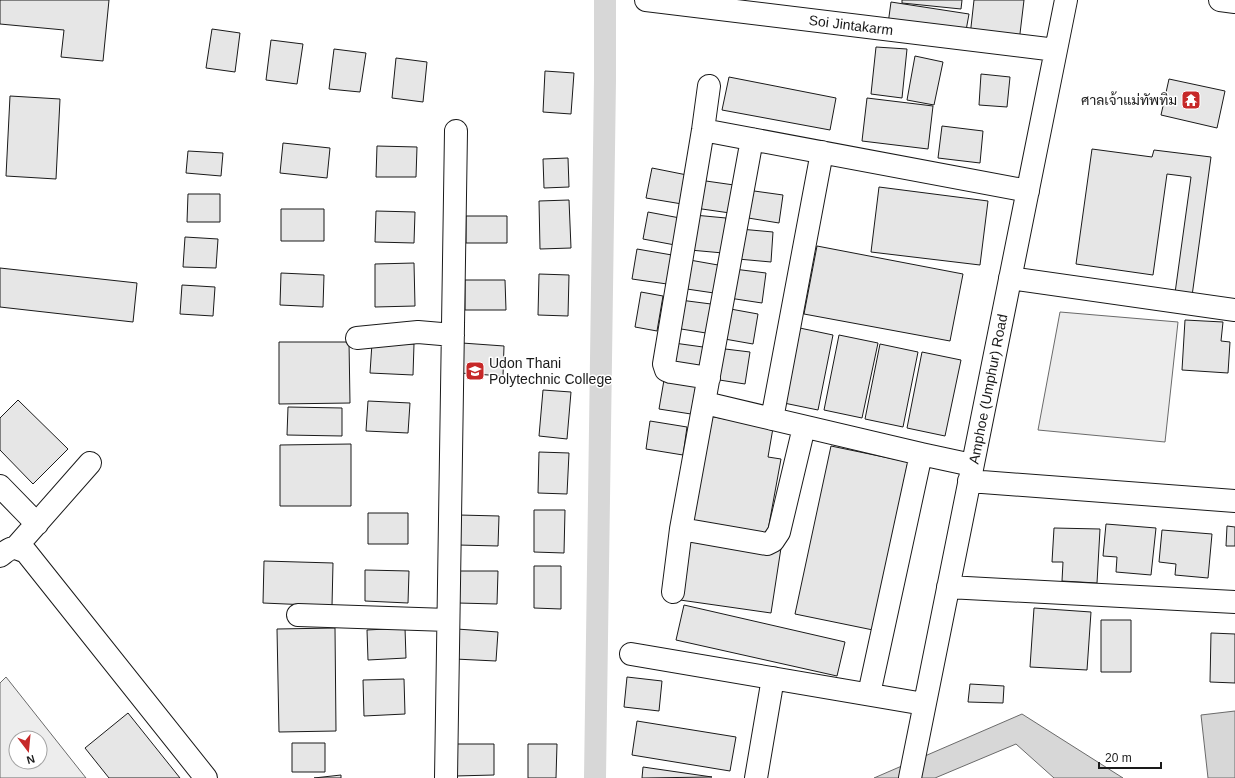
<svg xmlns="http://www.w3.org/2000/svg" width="1235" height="778" font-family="Helvetica,Sarabun,sans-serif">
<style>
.built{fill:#ededed;stroke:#6a6a6a;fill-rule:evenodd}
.water{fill:#d7d7d7;stroke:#6a6a6a}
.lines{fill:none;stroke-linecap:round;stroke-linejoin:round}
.canal{stroke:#d7d7d7;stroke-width:22}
.building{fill:#e6e6e6;stroke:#1a1a1a}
.minor-casing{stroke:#1a1a1a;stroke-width:24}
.minor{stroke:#fff;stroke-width:22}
.labels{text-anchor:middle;stroke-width:3;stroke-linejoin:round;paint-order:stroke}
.street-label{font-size:14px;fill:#1a1a1a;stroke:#fff}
.poi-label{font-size:14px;fill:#1a1a1a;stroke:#fff;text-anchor:end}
</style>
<rect width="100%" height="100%" fill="#fff"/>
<path class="built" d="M1060,312L1178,322L1165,442L1038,430Z
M6,677L86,778H0V683ZM16,738H40V762H16Z"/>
<path class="water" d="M1235,711V778H1208L1201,715Z
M1022,714L1123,778H1054L1016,744L935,778H874Z"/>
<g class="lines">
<path class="canal" d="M595,778L605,80V0"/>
</g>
<path class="building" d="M0,0H109L103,61L61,57L64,30L0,24Z
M902,0H962L961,9L902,3Z
M974,0H1024L1019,42L970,36Z
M891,2L969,14L965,36L888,24Z
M212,29L240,33L235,72L206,68Z
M271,40L303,44L297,84L266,80Z
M876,47L907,49L902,98L871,94Z
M334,49L366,53L360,92L329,89Z
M915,56L943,62L934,105L907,100Z
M396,58L427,62L423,102L392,98Z
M545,71L574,73L571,114L543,112Z
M981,74L1010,77L1007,107L979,105Z
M729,77L836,98L830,130L722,110Z
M1169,79L1225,91L1217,128L1161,115Z
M10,96L60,99L56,179L6,176Z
M867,98L933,106L928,149L862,141Z
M942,126L983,131L980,163L938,158Z
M283,143L330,148L327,178L280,173Z
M377,146L417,147L416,177H376Z
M1092,149L1152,157L1154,150L1211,157L1192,296L1175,293L1191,177L1167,174L1153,275L1076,264Z
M188,151L223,153L221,176L186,173Z
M568,158L569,187L544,188L543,159Z
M652,168L687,175L682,204L646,198Z
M699,180L734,185L730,213L695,208Z
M879,187L988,201L980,265L871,252Z
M747,190L783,195L779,223L742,217Z
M188,194H220V222H187Z
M569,200L571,248L540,249L539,201Z
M281,209H324V241H281Z
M376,211L415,212L414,243L375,242Z
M648,212L680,218L675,245L643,239Z
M694,215L726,218L723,253L690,250Z
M466,216H507V243H466Z
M740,229L773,232L771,262L738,259Z
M185,237L218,239L216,268L183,267Z
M817,246L963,274L950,341L804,314Z
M637,249L672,255L667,284L632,279Z
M684,259L718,265L714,293L680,288Z
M414,263L415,306L375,307V264Z
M0,268L137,283L133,322L0,307Z
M734,269L766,273L762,303L729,298Z
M281,273L324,275L323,307L280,305Z
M539,274L569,275L568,316L538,315Z
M465,280H505L506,310H465Z
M182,285L215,287L213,316L180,314Z
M641,292L663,296L657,331L635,327Z
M680,300L711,304L706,333L675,328Z
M725,308L758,314L753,344L719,338Z
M1185,320L1223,322L1221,341L1230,342L1228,373L1182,370Z
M795,327L833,335L818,410L779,402Z
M839,335L878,343L862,418L824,410Z
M279,342H349L350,403L279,404Z
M372,343L414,344L413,375L370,373Z
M462,343L504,346L503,376L460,373Z
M674,343L703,347L699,374L670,370Z
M880,344L918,352L903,427L865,419Z
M717,348L750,352L745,384L713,379Z
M922,352L961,360L945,436L907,428Z
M664,380L696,385L691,414L659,409Z
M543,390L571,392L567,439L539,436Z
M18,400L68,449L33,484L0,450V418Z
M368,401L410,403L408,433L366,431Z
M288,407L342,408V436L287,435Z
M709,416L773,428L768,457L781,459L766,541L688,526Z
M650,421L687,427L683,455L646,449Z
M351,444V506H280V445Z
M831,446L908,462L873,630L795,614Z
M539,452L569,453L567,494L538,493Z
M534,510H565L564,553L534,552Z
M368,513H408V544H368Z
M459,515L499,516L498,546L458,545Z
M1106,524L1156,528L1151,575L1116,572L1117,557L1103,556Z
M1227,526L1235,527V546H1226Z
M1054,528L1100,529L1097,583L1062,581L1063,562H1052Z
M1162,530L1212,534L1208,578L1175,575L1176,564L1159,562Z
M690,534L781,548L771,613L680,600Z
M264,561L333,563L332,606L263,603Z
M534,566H561V609L534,608Z
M365,570L409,571L408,603L365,601Z
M458,571H498L497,604L458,603Z
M684,605L845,642L837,676L676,640Z
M1034,608L1091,612L1087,670L1030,667Z
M1101,620H1131V672H1101Z
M335,628L336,731L279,732L277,629Z
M405,628L406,658L368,660L367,630Z
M457,629L498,632L496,661L455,659Z
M1211,633L1235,634V683L1210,682Z
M627,677L662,681L659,711L624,707Z
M404,679L405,714L364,716L363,680Z
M970,684L1004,686L1003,703L968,702Z
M128,713L180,778H109L85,748Z
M637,721L736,737L730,771L632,755Z
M292,743H325V772H292Z
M455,744H494V775L455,776Z
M528,744H557L556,778H528Z
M643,767L712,777L642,778Z
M341,775V778H314Z"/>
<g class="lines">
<g class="minor-casing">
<path id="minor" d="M646,0L1056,50
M1220,0L1235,2
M709,86L703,130L664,364L666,370L671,372L709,378
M703,130L1028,191
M1010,278L1235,310
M357,338L418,332L453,335
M705,403L921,454L869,694
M772,419L822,152
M921,454L972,465
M969,481L1235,501
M0,486L37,524
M681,529L767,544L773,541L779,532L804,427
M16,547L90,463
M0,556C11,547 13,546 26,552L206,778
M948,587L1235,602
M673,592L681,529L752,139
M298,615L448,620
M631,654L924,704
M446,778L456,131
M756,778L773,678
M910,778L1066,0"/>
</g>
<use href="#minor" class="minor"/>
</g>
<defs>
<g id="temple-square" transform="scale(1)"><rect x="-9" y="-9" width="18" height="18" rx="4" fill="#c62828" stroke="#fff"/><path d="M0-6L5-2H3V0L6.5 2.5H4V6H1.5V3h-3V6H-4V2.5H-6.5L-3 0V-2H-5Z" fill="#fff"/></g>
<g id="university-square" transform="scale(1)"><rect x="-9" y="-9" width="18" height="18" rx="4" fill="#c62828" stroke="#fff"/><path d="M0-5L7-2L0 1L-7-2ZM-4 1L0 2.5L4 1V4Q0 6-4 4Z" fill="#fff"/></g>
</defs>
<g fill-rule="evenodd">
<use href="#temple-square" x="1191" y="100"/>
<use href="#university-square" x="475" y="371"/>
</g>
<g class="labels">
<g class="street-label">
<text transform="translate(851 25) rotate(7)" y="5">Soi Jintakarm</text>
<text transform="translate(988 389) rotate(-79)" y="5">Amphoe (Umphur) Road</text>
</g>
<g class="poi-label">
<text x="1177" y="105">ศาลเจ้าแม่ทัพทิม</text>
<text x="489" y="368" text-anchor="start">Udon Thani<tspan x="489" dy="16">Polytechnic College</tspan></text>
</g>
</g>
<g transform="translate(28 750) rotate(164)"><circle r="19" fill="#ffffff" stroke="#a3a3a3"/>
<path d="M0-3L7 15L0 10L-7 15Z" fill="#c62828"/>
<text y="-6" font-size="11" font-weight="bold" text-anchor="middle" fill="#1a1a1a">N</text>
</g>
<path d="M1099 762v6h62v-6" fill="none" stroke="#1a1a1a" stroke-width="2"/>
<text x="1105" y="762" font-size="12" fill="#1a1a1a" stroke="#ffffff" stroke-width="3" paint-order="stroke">20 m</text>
</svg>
